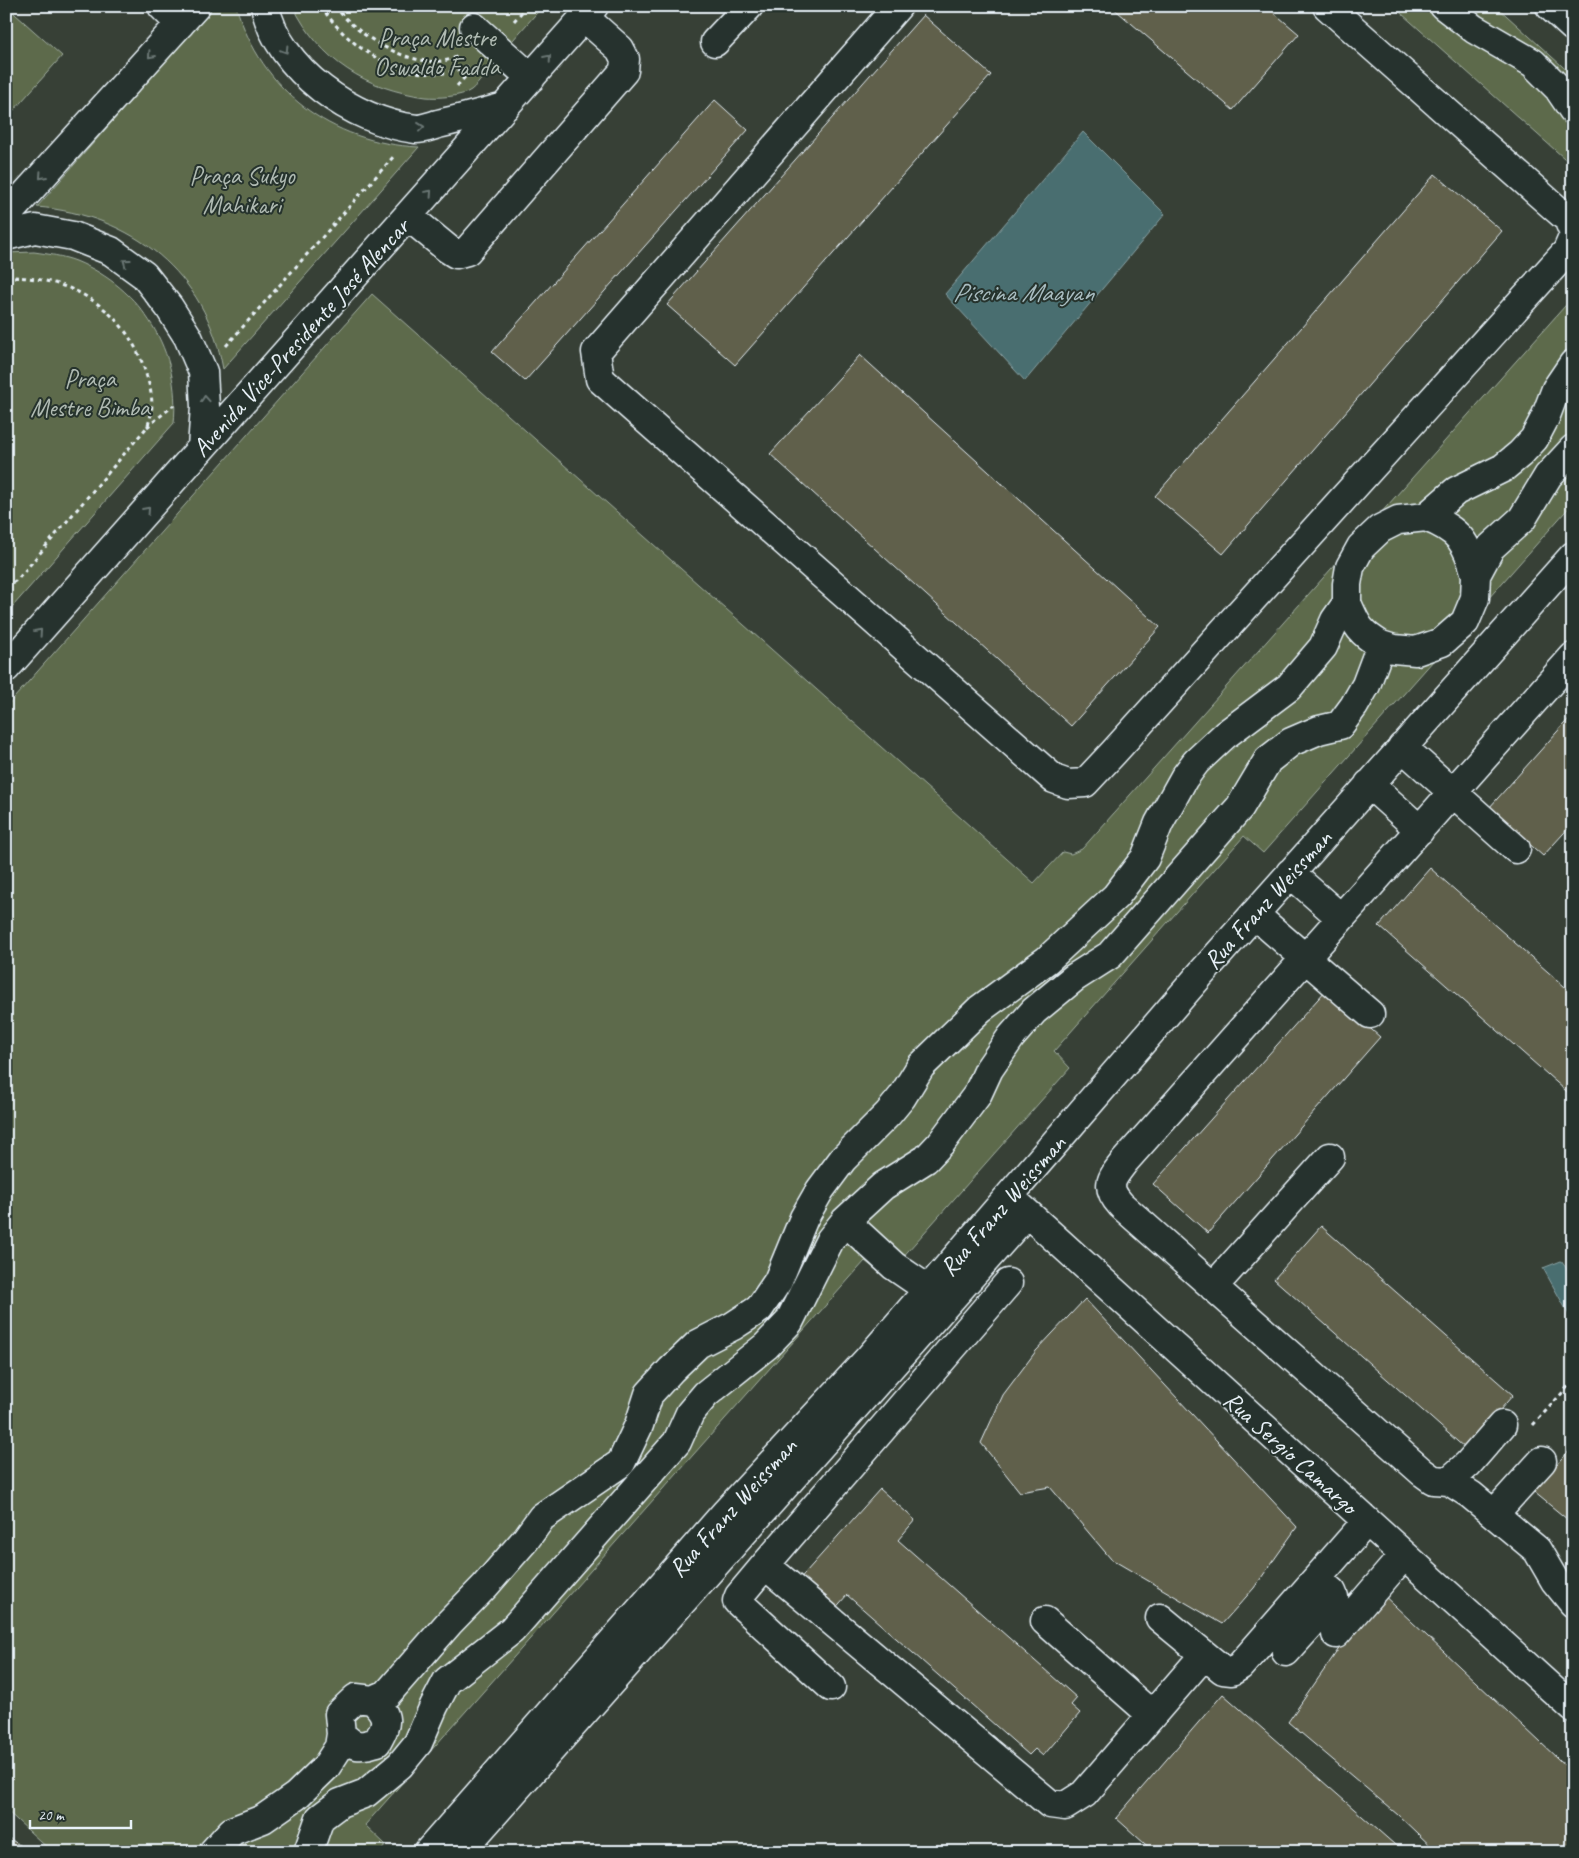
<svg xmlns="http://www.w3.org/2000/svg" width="1579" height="1858" font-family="Caveat,sans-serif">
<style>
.green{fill:#5d6b4c;stroke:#a2aea2}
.water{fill:#4a6e6f;stroke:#89a2a6}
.building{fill:#60604b;stroke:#e8f1f8}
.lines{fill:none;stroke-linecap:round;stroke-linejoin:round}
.minor-casing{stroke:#e8f1f8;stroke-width:31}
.path{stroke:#e8f1f8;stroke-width:3;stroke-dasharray:4 4;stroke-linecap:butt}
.minor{stroke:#26332d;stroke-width:28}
.oneway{stroke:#6a7674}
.labels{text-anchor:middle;stroke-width:4;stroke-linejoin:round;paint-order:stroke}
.park-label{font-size:25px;fill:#b0bbb3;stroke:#26332d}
.street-label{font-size:25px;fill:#e8f1f8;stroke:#26332d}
.water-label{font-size:26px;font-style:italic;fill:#a9bdc1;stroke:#26332d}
</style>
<rect width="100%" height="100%" fill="#374036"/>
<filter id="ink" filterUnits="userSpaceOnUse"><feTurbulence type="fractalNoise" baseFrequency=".02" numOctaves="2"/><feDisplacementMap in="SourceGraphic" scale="10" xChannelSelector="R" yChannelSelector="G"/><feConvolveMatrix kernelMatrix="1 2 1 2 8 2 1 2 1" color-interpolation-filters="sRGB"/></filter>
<g filter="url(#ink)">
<path class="green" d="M6,6L62,56L6,119Z
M214,6H236C262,91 330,143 419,147L223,369C206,273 132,215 37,207Z
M293,6H543C527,24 511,42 495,61C487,70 480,83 471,90C462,97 436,98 426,97C366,89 320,61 293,6Z
M1393,6H1496L1573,76V166Z
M34,252C48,254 63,256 76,261C142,288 181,352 174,423L6,614V253Z
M372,294L1034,883L1063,852L1071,854L1082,849L1573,297V503L1263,853L1244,836L1054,1051L1070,1068L885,1277L865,1261L365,1825L386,1845L380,1852H52L6,1810V707Z"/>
<path class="water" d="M1083,132L1165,214L1025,381L945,294Z
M1561,1261L1573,1277V1322L1543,1268Z"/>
<path class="building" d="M1111,6H1266L1299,34L1233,110Z
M923,15L991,75L735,365L667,305Z
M715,100L748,130L525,381L492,352Z
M1435,174L1502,231L1223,554L1155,496Z
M860,355L1160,627L1071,726L770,454Z
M1573,714V823L1543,856L1489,808Z
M1430,868L1573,994V1097L1379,926Z
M1326,990L1380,1037L1208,1233L1153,1184Z
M1321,1226L1513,1395L1466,1449L1274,1279Z
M1085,1299L1297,1527L1254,1588L1222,1624L1111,1559L1050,1487L1020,1492L981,1443L1003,1395L1036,1351Z
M1573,1446V1524L1534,1492Z
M880,1489L915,1520L898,1540L1077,1698L1071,1705L1080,1713L1043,1756L1035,1749L1029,1755L847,1595L832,1612L797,1582Z
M1379,1591L1573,1773V1852H1437L1398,1815L1288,1722Z
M1223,1694L1403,1852H1154L1116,1818Z
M6,1836L22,1847L18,1852H6Z"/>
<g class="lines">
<g class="minor-casing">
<path id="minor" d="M162,6L180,24
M265,6C278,70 354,122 416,129C423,129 431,126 438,124C460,119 482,113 505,107
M898,6L596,352L600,379L1054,779L1068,784L1085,783L1114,752L1558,261L1567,251L1573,237
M1327,6L1553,206L1568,219L1573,231
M1444,6L1474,29L1533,63L1558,88L1573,110
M1550,6L1573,27
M474,27L531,78
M715,42L749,6
M6,216L196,6
M408,216L448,249L456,254L467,251L624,71L625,59L620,49L584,17
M6,236L35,229L73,236L111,251L144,275L169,307L188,337L203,372L205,407L202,447
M1426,517C1459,530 1467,542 1476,575
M1347,603C1357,626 1359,632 1381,645
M1573,657L1125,1161C1111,1179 1104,1186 1121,1205L1422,1472L1433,1480L1449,1481L1471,1495L1537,1550L1555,1581L1573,1603
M6,668L594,6
M1402,747L1516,849
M1369,784L1420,830
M1290,873L1341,918
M1254,914L1370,1014
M1014,1201L1573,1708
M845,1221L894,1266L929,1290
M1213,1287L1330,1157
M1449,1481L1468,1464L1502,1425
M1494,1514L1542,1461
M765,1565L1050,1804L1065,1806L1084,1794L1204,1655
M1160,1618L1223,1670L1232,1671L1240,1666L1367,1521
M1045,1621L1152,1715
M1336,1634L1404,1555
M1286,1652L1331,1602L1334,1597L1332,1592L1317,1579
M831,1687L737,1601L739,1596L765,1565L1008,1283
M341,1734C355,1748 359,1747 377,1742C388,1722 389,1717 373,1700
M213,1852L232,1831L263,1819L296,1796L326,1767L339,1747L341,1734L339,1714L356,1698L373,1700L387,1694L449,1623L485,1586L526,1539L542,1517L621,1463L639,1425L649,1394L671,1370L698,1344L733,1326L759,1309L778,1281L804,1218L820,1190L843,1159L888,1114L902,1097L921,1066L980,1009L1047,960L1116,896L1145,858L1159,823L1184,778L1196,762L1225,735L1289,687L1323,647L1335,620L1347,603V584L1350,567L1361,547L1380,529L1398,520L1426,517L1456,491L1503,468L1520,454L1534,439L1545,418L1556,389L1573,364
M308,1852L320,1818L340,1803L366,1793L400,1765L418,1743L434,1706L447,1681L512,1630L677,1442L690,1413L706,1394L766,1346L789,1322L830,1240L845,1221L883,1186L926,1159L941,1143L977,1095L989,1069L1011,1037L1034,1011L1074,978L1110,955L1240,807L1268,760L1291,742L1319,730L1340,725L1354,706L1366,685L1381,645L1394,649L1416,651L1442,642L1465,622L1475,598L1476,575L1491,547L1522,519L1548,476L1573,449
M428,1852L726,1512L870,1357L1200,975L1573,556
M460,1852L1027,1213"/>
</g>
<path class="path" d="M321,6C347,46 395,78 444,73C453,72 462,68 471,66
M335,6C357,37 421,76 458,56
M514,21L527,6
M457,86L473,68
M6,277C72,276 127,310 146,374C152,392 155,409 147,427L18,579L6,587
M226,346L394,156
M147,427L174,405
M1533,1425L1573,1381"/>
<use href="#minor" class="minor"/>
</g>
<defs><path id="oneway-chevron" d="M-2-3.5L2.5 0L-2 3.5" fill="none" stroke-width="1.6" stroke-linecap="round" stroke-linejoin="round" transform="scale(1.25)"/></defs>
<g class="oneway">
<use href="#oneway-chevron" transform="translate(285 50) rotate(58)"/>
<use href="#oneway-chevron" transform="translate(151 55) rotate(132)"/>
<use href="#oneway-chevron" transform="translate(548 58) rotate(-49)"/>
<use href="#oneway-chevron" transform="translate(421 127) rotate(-6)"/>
<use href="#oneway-chevron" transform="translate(42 176) rotate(132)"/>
<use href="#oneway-chevron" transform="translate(429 193) rotate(-48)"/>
<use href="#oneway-chevron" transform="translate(126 262) rotate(-144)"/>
<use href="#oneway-chevron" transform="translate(205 399) rotate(-94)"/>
<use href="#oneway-chevron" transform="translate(147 510) rotate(-48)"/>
<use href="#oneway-chevron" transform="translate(39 632) rotate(-48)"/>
</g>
</g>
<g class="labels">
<g class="park-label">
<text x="437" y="46">Praça Mestre<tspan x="437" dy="29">Oswaldo Fadda</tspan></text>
<text x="242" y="184">Praça Sukyo<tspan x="242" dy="29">Mahikari</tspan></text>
<text x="90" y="387">Praça<tspan x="90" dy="29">Mestre Bimba</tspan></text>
</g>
<g class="street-label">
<text transform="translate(300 337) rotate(-48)" y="9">Avenida Vice-Presidente José Alencar</text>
<text transform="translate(1267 899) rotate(-48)" y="9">Rua Franz Weissman</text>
<text transform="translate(1002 1205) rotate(-49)" y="9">Rua Franz Weissman</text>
<text transform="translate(1291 1452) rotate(42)" y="9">Rua Sergio Camargo</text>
<text transform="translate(732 1507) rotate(-48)" y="9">Rua Franz Weissman</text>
</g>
<g class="water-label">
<text x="1023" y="301">Piscina Maayan</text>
</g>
</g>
<rect width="1579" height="1858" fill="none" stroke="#26332d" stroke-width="25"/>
<rect x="12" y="12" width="1554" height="1833" fill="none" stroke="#e8f1f8" stroke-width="2" filter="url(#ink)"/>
<path d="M30 1820v8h101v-8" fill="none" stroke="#e8f1f8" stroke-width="2.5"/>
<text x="38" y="1820" font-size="15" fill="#e8f1f8" stroke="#26332d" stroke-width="4" paint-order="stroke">20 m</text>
</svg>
